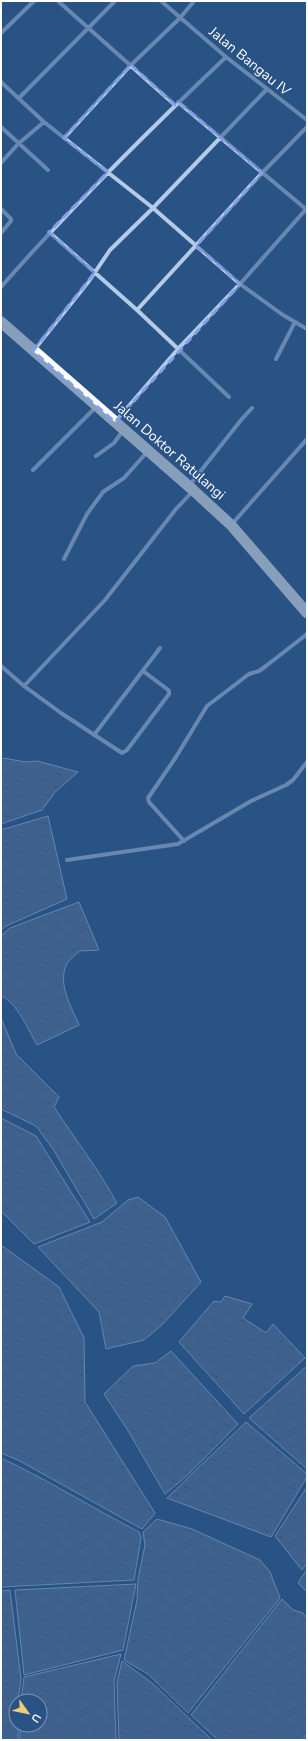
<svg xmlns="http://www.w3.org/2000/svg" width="308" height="1741" font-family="'Nunito Sans',sans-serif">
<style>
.water{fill:url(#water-ripples);stroke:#a8c6e8}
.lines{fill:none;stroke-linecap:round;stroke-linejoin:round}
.minor{stroke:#b3cbe7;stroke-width:4}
.trunk{stroke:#fafcfe;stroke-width:11}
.marked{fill:none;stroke:#839eea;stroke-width:3;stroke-dasharray:8 5;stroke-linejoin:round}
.labels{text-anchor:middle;stroke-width:3;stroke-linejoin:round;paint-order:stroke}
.street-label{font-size:14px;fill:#fff;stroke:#295285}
</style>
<defs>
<pattern id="water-ripples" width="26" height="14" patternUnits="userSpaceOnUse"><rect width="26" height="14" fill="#577397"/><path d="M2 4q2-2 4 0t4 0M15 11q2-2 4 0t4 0" fill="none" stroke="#515e6e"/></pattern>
</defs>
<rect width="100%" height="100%" fill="#295285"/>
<path class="water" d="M3,758L26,762L37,761L78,772L55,792L42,810L1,824V760Z
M48,816L67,899L6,926L1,930V830Z
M79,902L99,950L80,951C76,954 71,958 68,962C56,982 71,1006 79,1025L37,1045C29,1031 16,1001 1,996V936L10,928Z
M1,1018L16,1054L59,1097L54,1107C75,1139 99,1170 117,1203L94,1219L53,1149L36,1126L1,1109Z
M1,1118L36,1136L90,1222L34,1244L1,1211Z
M138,1197L165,1217L201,1282L162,1325L144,1340L106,1349L99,1312L38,1247L102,1222L128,1200Z
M1,1245L59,1287L84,1338L85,1402L155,1513L142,1529L18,1460L1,1453Z
M225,1296L252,1304L243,1318L266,1333L273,1324L305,1358L244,1414L179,1342L214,1301L221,1302Z
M171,1351L238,1424L190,1473L165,1494L127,1429L104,1394L133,1366L155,1363Z
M307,1366V1469L249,1418Z
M246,1422L307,1474V1477L271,1537L167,1498Z
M1,1458C48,1480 92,1508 139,1532L141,1538L134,1580L1,1587Z
M307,1487V1563L302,1570L275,1536Z
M157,1519L192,1529L260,1560L270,1572L280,1598L188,1713L148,1674L124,1660L137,1600L138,1579L145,1545L143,1532Z
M307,1569V1592L298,1583Z
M136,1584L123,1650L24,1675L15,1590Z
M10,1590L21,1679L18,1701H16V1725H18V1740H1V1591Z
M282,1599L293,1610L303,1613L307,1618V1733L303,1740H218L191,1715Z
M121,1654L114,1681L116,1740H20V1725H40V1701H21L24,1677Z
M122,1661L152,1683L212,1740H119L117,1683Z"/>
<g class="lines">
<path class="minor" d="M58,1L175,105
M161,1L226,57L307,120
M1,33L34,1
M1,82L44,122L153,208L240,284L283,315L307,329
M19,98L115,1
M178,102L307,210
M1,127L48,170
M64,138L131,65L180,18L194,1
M1,163L18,144L44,122
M1,209L11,219V221L1,233
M49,232L137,310L229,397
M1,287C72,206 148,131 226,57
M137,310L262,173L307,127
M34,350L89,281L110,250L153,208L267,89
M276,359L295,322
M115,422L178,349L240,284L307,208
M96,456L114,443L124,429
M33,470L97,406
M189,486L241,420L252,408
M232,524L307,439
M64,559L87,514L103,492L124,478L148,451
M1,666L24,686L105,600L176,509L192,492
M24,686L61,713L122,753L127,750L169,694V691L167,689L143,671
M94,735L160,648
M184,841L149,802L148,798L176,757L207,706L249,674L259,671L266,666L307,634
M67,860L178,844L251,801L286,785L293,780L307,762"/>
<path class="trunk" d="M1,322L193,490L231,525L307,613"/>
</g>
<path d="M0 0H308V1741H0ZM131,65L175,105L178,102L262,173L196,246L240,284L115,422L33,351L95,272L49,232L108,172L64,138Z" fill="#295285" fill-opacity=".55" fill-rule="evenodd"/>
<path class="marked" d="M131,65L175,105L178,102L262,173L196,246L240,284L115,422L33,351L95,272L49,232L108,172L64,138Z"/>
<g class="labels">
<g class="street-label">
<text transform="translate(250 61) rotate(39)" y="5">Jalan Bangau IV</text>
<text transform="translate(170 450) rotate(41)" y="5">Jalan Doktor Ratulangi</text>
</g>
</g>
<rect width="308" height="1741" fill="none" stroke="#ffffff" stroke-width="4"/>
<g transform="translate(28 1713) rotate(123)"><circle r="19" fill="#295285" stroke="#7f97b6"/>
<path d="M0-3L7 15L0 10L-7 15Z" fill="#efcc7a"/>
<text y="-6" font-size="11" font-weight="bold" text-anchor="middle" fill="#ffffff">U</text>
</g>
</svg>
